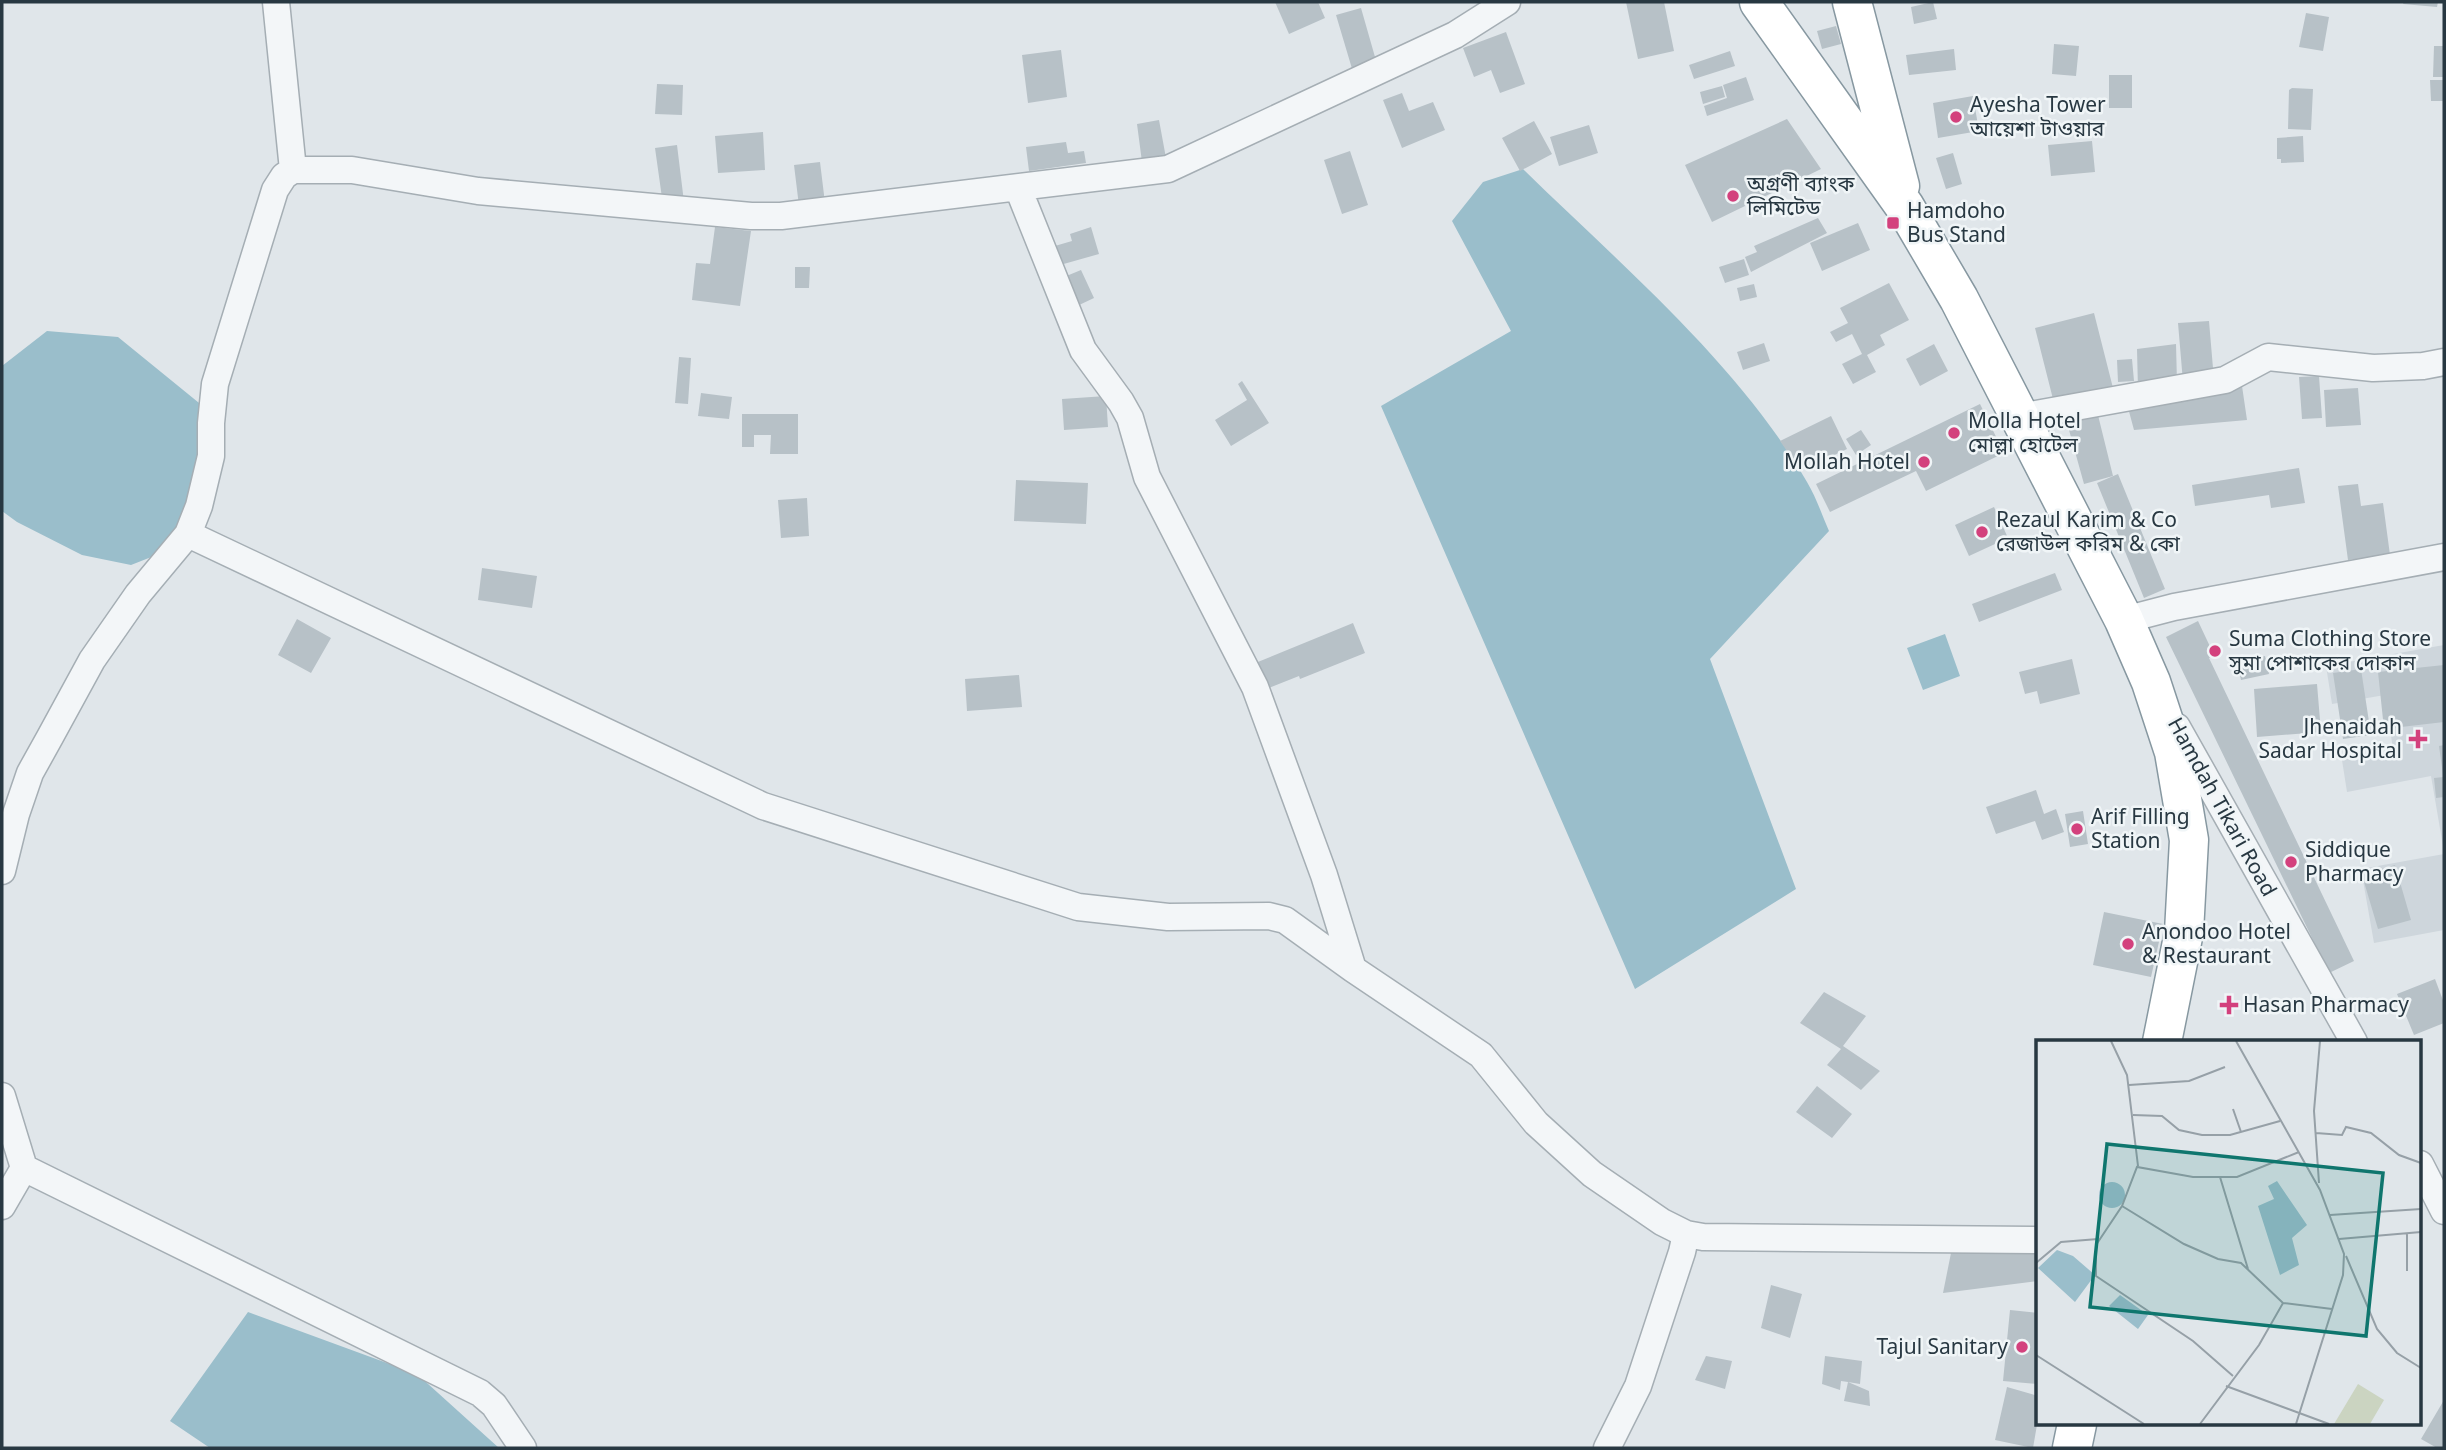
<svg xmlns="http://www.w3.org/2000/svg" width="2446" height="1450" font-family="'Noto Sans','Noto Sans Bengali',sans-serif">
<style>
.built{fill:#ced6dc}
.water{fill:#9abecb}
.building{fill:#b7c1c7}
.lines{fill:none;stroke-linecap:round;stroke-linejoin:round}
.minor-casing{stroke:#a5aeb4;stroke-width:29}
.highway-casing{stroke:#8798a1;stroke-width:41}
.minor{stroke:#f3f6f8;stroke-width:26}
.highway{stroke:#fff;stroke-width:38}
.poi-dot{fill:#d3417d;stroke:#f0f5f7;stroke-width:2.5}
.labels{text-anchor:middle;stroke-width:5;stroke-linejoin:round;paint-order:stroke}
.poi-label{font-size:21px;fill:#283842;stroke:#f0f5f7;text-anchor:start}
.street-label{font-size:21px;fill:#283842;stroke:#f0f5f7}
.inset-road{fill:none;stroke:#96a0a7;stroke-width:2}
.view{fill:#0f766e;fill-opacity:0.15;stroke:#0f766e;stroke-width:3.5}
.inset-edge{fill:none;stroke:#283842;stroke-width:3.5}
</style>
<rect width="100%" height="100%" fill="#e0e6ea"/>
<path class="built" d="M2444,645V852L2431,776L2347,792L2342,760L2393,749L2385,695L2332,704L2326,666Z
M2444,854V930L2374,943L2361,869Z"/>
<path class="water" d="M1523,169C1622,266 1737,362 1807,482C1816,497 1822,515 1829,531L1710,659L1796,889L1635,989L1381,406L1511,331L1452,221L1483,182Z
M47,331L118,337L204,407L209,451L187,521L164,552L131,565L82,555L17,522L2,511V366Z
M1945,634L1960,676L1923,690L1907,648Z
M248,1312L417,1374L499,1448H210L170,1421Z"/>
<path class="building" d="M1275,2H1318L1325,18L1289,34Z
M1626,2H1664L1674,51L1638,59Z
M1933,2L1937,19L1914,24L1911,7Z
M2404,2H2438L2437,7L2403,4Z
M1361,8L1377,64L1353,72L1336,15Z
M2306,13L2329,17L2323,51L2299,47Z
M1836,26L1841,44L1822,49L1817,31Z
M1506,32L1525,84L1500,93L1491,70L1474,77L1463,48Z
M2054,44L2079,46L2076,76L2052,74Z
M2434,46H2444V77H2433Z
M1954,49L1956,70L1909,75L1906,55Z
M1061,50L1067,97L1028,103L1022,55Z
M1730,51L1735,66L1694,79L1689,65Z
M2109,75H2132V108H2109Z
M1746,77L1754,100L1707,116L1704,106L1727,98L1723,85Z
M2430,80H2444V101H2431Z
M657,84L683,85L682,115L655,114Z
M1722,86L1725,97L1703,104L1700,92Z
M2292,88L2313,89L2311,130L2288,129L2289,90Z
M1402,93L1409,111L1433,102L1445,130L1402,148L1383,100Z
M1973,96L1979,131L1938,138L1933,103Z
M1787,119L1821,169L1712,222L1685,165Z
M1159,120L1166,158L1142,162L1137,124Z
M1534,121L1552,154L1520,171L1502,138Z
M1589,125L1598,153L1559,166L1550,137Z
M763,132L765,170L718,173L715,136Z
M2303,136L2304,162L2281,163V159H2277V138Z
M2092,141L2095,172L2051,176L2048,145Z
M1066,142L1068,153L1084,151L1086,163L1029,171L1026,147Z
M677,145L684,202L663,205L655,148Z
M1350,151L1368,205L1342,214L1324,160Z
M1953,153L1962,184L1946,189L1936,158Z
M820,162L825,203L799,206L794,165Z
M1818,218L1827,233L1751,272L1745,257L1757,252L1754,246Z
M1858,223L1870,250L1822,271L1810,243Z
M715,227L751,231L740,306L692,300L696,263L710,264Z
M1091,227L1099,254L1053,267L1048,248L1072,241L1070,234Z
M1744,259L1749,275L1725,283L1719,267Z
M795,267H810L809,288H795Z
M1081,270L1094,298L1077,306L1064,277Z
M1889,283L1909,320L1880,335L1885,345L1867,355L1876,372L1853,384L1842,364L1862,354L1852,334L1836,342L1830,332L1848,323L1840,308Z
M1754,284L1757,297L1740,301L1737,288Z
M2094,313L2113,388L2054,403L2035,328Z
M2209,321L2214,380L2183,382L2178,323Z
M1764,343L1770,361L1743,370L1737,352Z
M1934,344L1948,371L1920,386L1906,359Z
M2176,344L2177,383L2138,390L2137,349Z
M679,357L691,358L688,404L675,403Z
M2132,359L2134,381L2118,382L2117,360Z
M2319,376L2322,418L2302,419L2299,377Z
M1242,381L1269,423L1231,446L1215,420L1247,400L1238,384Z
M2242,386L2247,420L2134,430L2127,404Z
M2358,388L2361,425L2326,427L2324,390Z
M701,393L732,397L729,419L698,416Z
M1106,396L1108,427L1064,430L1062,399Z
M1980,404L2004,453L1926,491L1916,471L1830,512L1816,484Z
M2096,407L2113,476L2084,484L2064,412Z
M742,414H798V454H770L771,435H754V447H742Z
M1831,416L1847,449L1824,460L1820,453L1796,464L1780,441Z
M1861,430L1871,445L1856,455L1846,439Z
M2299,468L2305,503L2271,508L2269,495L2195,506L2192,485Z
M2118,474L2165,589L2144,598L2097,483Z
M1016,480L1088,483L1086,524L1014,521Z
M2358,484L2361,506L2383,503L2390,555L2348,560L2338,486Z
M807,498L809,536L781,538L778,500Z
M1994,507L2008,538L1969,556L1955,525Z
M482,568L537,576L532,608L478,600Z
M2055,573L2062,590L1979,622L1972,604Z
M297,619L331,638L311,673L278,655Z
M2198,621L2214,655L2209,658L2354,961L2329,973L2166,637Z
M1353,623L1365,653L1300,679L1299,676L1259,692L1248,666Z
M2265,656L2269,674L2241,680L2237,662Z
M2072,659L2080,694L2040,704L2037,691L2025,694L2019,672Z
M2444,665V722L2384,729L2378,672Z
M2361,669L2371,735L2343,739L2333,673Z
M1019,675L1022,707L967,711L965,679Z
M2317,684L2321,732L2257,737L2254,689Z
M2444,745V775H2443L2439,746Z
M2444,777V797L2436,798L2434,778Z
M2036,790L2044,814L2056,809L2064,832L2042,840L2035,821L1996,834L1986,807Z
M2083,811L2088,844L2070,847L2065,814Z
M2395,865L2411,920L2378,929L2362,875Z
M2104,912L2163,924L2151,977L2093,965Z
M2435,979L2444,1003V1023L2414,1035L2397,994Z
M1824,992L1866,1016L1843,1046L1880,1071L1861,1090L1827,1065L1841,1049L1800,1023Z
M1817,1086L1852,1114L1832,1138L1796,1112Z
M2038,1250V1281L1943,1293L1951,1253Z
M1771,1285L1802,1294L1790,1338L1761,1328Z
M2010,1310L2038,1313V1384L2003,1381Z
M1706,1356L1732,1361L1725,1389L1695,1380Z
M1825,1356L1862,1361L1860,1384L1848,1382L1869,1391L1870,1406L1844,1401L1848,1382L1841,1381L1840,1390L1822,1384Z
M2007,1387L2038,1396V1419L2033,1448L1995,1440Z
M2444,1400V1448H2437L2421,1439Z"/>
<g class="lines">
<g class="minor-casing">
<path id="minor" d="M276,2L293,170
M1018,188L1083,350L1121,402L1130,418L1147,477L1255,687L1324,875L1353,969
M2020,417L2225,380L2268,357L2373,368L2423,366L2444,362
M188,534L763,806L1078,907L1168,917L1269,916L1285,920L1353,969L1481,1055L1536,1123L1592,1174L1662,1222L1686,1234
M2124,620L2174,607L2444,557
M2177,727L2354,1042
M2,871L16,814L30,773L50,737L92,660L138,594L188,534L199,506L211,456V423L215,384L275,190L284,176L293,170H352L478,191L751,216H781L1168,169L1455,35L1507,2
M2,1096L24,1168L480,1393L494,1405L523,1448
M2420,1164L2444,1211
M2,1206L24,1168
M1607,1448L1638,1386L1682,1252L1686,1234L1703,1237L2038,1240"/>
</g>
<g class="highway-casing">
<path id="highway" d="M1759,2L1905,207L1959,299L2124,620L2151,682L2174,752L2189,840L2184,932L2162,1042
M1852,2L1900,186
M2072,1448L2077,1424"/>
</g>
<use href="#minor" class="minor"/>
<use href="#highway" class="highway"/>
</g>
<g class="poi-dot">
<circle cx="1956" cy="117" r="7"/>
<circle cx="1733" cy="196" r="7"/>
<rect x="1886" y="216" width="14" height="14" rx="3.5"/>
<circle cx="1954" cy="433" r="7"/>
<circle cx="1924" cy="462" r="7"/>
<circle cx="1982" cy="532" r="7"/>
<circle cx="2215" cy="651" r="7"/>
<path d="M2414.5 728.5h7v7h7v7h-7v7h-7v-7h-7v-7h7z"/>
<circle cx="2077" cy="829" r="7"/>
<circle cx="2291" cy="862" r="7"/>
<circle cx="2128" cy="944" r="7"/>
<path d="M2225.5 994.5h7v7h7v7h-7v7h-7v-7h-7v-7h7z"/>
<circle cx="2022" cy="1347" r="7"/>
</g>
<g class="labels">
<g class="poi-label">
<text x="1970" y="112">Ayesha Tower<tspan x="1970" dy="24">আয়েশা টাওয়ার</tspan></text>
<text x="1747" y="191">অগ্রণী ব্যাংক<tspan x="1747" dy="24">লিমিটেড</tspan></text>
<text x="1907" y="218">Hamdoho<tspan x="1907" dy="24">Bus Stand</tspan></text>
<text x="1968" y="428">Molla Hotel<tspan x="1968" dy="24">মোল্লা হোটেল</tspan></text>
<text x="1910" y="469" text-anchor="end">Mollah Hotel</text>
<text x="1996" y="527">Rezaul Karim &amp; Co<tspan x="1996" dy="24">রেজাউল করিম &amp; কো</tspan></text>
<text x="2229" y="646">Suma Clothing Store<tspan x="2229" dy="24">সুমা পোশাকের দোকান</tspan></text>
<text x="2402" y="734" text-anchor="end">Jhenaidah<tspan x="2402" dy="24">Sadar Hospital</tspan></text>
<text x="2091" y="824">Arif Filling<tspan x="2091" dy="24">Station</tspan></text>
<text x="2305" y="857">Siddique<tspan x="2305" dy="24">Pharmacy</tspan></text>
<text x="2142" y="939">Anondoo Hotel<tspan x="2142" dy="24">&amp; Restaurant</tspan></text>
<text x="2243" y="1012">Hasan Pharmacy</text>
<text x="2008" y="1354" text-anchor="end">Tajul Sanitary</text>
</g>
<g class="street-label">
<text transform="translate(2222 807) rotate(61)" y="7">Hamdah Tikari Road</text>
</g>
</g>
<g transform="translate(2036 1040)">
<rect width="385" height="385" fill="#e0e6ea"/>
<path d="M322,344L348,360L334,384H298Z" fill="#cbd4c1"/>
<path d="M241,141L271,185L256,198L263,225L244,235L222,166L238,159L232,146ZM63 155a13 13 0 1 1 26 0a13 13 0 1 1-26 0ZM21,210L37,216L59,235L39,262L2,228ZM84,255L112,275L102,289L73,266Z" fill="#9abecb"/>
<path class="inset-road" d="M75,1L91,35L102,126M200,1L284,150L308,214L307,235L260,384M93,45L153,41L189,27M197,69L205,92M97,75L126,76L143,90L166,95H194L244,81M280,93L306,95L310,87L335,93L363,115L385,123M184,137L212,229M283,143L278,71L284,1M86,166L148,204L182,219L205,223L247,263M294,175L385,169M371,193V231M303,199L385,192M310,216L341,289L361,313L385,328M0,223L25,202L62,199M0,315L108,384M197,336L157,301L60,236V205L86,166L101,127L157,137H201L263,112M190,346L293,384M164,384L223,305L247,263L296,269"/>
<path class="view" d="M71,104L347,133L330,296L54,267Z"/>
<rect width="385" height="385" class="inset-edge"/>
</g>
<rect width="2446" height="1450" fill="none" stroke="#283842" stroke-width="7"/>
</svg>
